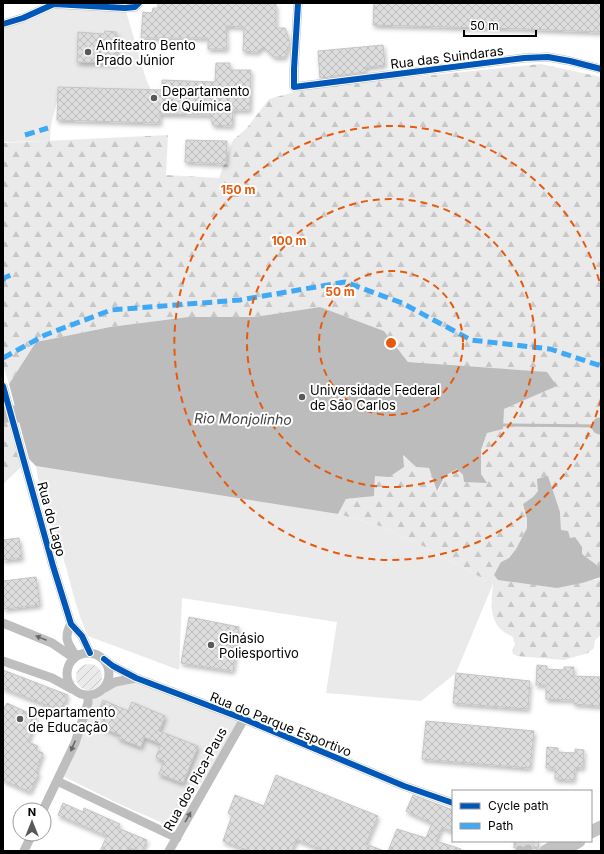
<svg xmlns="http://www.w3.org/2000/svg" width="604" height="854" font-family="Inter,sans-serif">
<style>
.green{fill:#eaeaea}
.forest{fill:url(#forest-firs)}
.garden{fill:url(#garden-furrows)}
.water{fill:#bcbcbc}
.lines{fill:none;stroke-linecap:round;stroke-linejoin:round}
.stream{stroke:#bcbcbc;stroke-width:3}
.river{stroke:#bcbcbc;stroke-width:17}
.building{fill:url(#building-cross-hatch);stroke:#c5c5c5;filter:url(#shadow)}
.street-tunnel{stroke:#d9d9d9;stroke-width:9;stroke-dasharray:9 4.5;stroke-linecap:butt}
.street{stroke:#bebebe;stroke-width:9}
.secondary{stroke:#c2c2c2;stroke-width:13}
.quiet{stroke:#3fa9f5;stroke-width:5;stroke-dasharray:10 5;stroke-linecap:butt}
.cycleway-casing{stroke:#fff;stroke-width:8}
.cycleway{stroke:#0057b8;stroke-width:6}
.oneway{fill:#686868}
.ring{fill:none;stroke:#e8590c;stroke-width:2;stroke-dasharray:7 5}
.poi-dot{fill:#595959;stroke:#fff;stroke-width:1.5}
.labels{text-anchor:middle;stroke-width:4;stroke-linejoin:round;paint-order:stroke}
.poi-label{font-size:13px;fill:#000;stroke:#fff;text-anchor:start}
.street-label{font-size:13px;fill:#000;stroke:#fff}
.water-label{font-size:14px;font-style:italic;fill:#414141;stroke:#fff}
.centre{fill:#e8590c;stroke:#fff;stroke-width:2}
.ring-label{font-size:12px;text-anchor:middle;font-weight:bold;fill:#e8590c;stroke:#fff;stroke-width:4;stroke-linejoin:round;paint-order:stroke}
</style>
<defs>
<pattern id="forest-firs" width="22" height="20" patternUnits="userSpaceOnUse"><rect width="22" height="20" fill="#eaeaea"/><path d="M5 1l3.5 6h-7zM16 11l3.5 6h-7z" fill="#c7c7c7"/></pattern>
<pattern id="garden-furrows" width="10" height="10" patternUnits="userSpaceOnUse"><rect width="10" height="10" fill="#eaeaea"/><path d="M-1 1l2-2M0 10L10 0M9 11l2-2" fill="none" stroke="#c7c7c7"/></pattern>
<pattern id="building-cross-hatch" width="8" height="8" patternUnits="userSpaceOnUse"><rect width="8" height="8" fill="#ddd"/><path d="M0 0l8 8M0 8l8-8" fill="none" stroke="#bcbcbc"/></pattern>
<filter id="shadow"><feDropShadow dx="1.5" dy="3" stdDeviation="2" flood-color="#0004"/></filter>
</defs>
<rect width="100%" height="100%" fill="#fff"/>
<path class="green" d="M48,6L125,8L146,79L151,90L58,87L57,101L51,125L50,141L3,142V26Z
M36,466L338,514L383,527L425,547L493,584L456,673L421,701L326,693L337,622L182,598L179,670L88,636C76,611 71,583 63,557C54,527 40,497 36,466Z
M133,679L240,720L174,828L115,802L63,776L90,704L97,692L100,691L104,686Z"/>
<path class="forest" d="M541,64L601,77V566H598L582,554L570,538L561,530L560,512L538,491L533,497L523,504L527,519V528L516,549L509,558L501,562L498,580H596L601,577V635L595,640L594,648L588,653L564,660L517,656L513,654L512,650L515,645L513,637C488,626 491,607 493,584L425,547L383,527L338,514L346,499L374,496L375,475L402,455L416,467L429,468L438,491L445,476L457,469L463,475L486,483L481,474V450L487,433L504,409L557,386L449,365L408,362L384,331L320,307L254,317H188L110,327L36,342L9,384L3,366V143L168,135L166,175L219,178L233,140L246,129L269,99L313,87Z
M3,407L21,467L3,484Z"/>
<path class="garden" d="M76 677a13 13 0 1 1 26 0a13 13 0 1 1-26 0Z"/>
<path class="water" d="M320,307L384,331L408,362L547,372L557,386L504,409L503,429L487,433L481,450V474L487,483L464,482L463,475L457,469L445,476L437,491L429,468L416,467L403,455L404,467L389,477L375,476L374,496L346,499L338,514L36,466L29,459L9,384L36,342L110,327L188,317H254Z
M548,476L560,512L561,530L568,531L570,538L575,537L582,547V554L598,566H601V577L582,583L557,588L498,580L494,575L501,562L509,558L516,549L527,528V519L523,504L533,497L538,491L537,479Z"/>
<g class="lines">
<path class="stream" d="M500,425L600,426"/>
<path class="river" d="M3,414H40
M600,426H601"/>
</g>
<path class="building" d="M158,3L276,4V28H285L290,43L285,57H274L263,46L258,52L243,51L244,27L226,26L227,49H208V38H141L143,12L152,13L153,8H158Z
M374,3H601V32L525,29L373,25Z
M105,31L116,32V63L77,62L78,32L104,34Z
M383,45L385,65L366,67L365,72L320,78L318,51Z
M216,63H230V70H251L250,110H233L232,126L213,125L210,115L160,114V123L57,120L58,87L162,90V80L215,82Z
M186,140L227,141L226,164L185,162Z
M19,538L22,558L3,560V540Z
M36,577L40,605L4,609L3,581Z
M189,617L239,627L233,671L181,663Z
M537,665L547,666V669L564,670V667H574L573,676L601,677V706L574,704V700L546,699V685H536Z
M3,670L68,695L61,711L3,688Z
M456,673L530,681L528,709L453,703Z
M103,700L128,711L132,702L165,716L159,731L198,746L183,783L159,774L164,761L156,757L161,744L144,737L141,747L118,738L120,735L94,724Z
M7,703L37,717L28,742L38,746L36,750L43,753L36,772L39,773L30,792L3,780V710Z
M426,721L534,731L530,768L422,759Z
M547,747L558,748V752L575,753V749L584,750L583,768L575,767L574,780L555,779V768H546Z
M276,775L378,816L366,844L384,851H325L296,839L292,851H249L223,841L232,815L228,813L235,795L264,806Z
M413,795L453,810V832L442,827L436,841L461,849V851H388L397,829L426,838L432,823L406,811Z
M63,803L83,812L84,808L120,824L118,828L147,840L142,851H137L128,847L126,851H100L107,836L58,815Z
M514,841H538L539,848L534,849L533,845L528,843L524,845H517L514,848Z"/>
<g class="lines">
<path class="street-tunnel" d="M528,841V849
M520,850L521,841"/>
<path class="street" d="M298,3L294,69V87L524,58L548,57L570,61L601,69
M3,24L23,18L54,4L125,8L135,7L139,3
M3,386L53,566L71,624L82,636L90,653
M3,623L52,643L74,658
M71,624C63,638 68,644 76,656
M67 674a21 21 0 1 1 42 0a21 21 0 1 1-42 0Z
M104,659L113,666L136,678L244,719L404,786L453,803
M3,661L52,678L72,689
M105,688L115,682L136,678
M57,781L177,838
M43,810L75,743L88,703V696
M24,851L32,834
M169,851L244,719
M520,851V850
M527,851L528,849"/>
<path class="secondary" d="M591,832L601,827
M546,851L564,841
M563,851L579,841"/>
<path class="quiet" d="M25,135L48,128
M3,281L4,278L11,275
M3,358L45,335L111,310L240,300L345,282L402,303L471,340L550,349L601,366"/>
<g class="cycleway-casing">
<path id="cycleway" d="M298,3L294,69V87L524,58L548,57L570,61L601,69
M3,24L23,18L54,4L125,8L135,7L139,3
M3,386L53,566L71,624L82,636L90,653
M104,659L113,666L136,678L244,719L404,786L453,803"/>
</g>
<use href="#cycleway" class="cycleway"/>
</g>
<defs><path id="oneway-solid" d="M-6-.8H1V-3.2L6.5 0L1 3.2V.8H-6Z"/></defs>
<g class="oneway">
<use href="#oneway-solid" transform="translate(41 638) rotate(-158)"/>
<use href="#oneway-solid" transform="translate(73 746) rotate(113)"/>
<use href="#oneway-solid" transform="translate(188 817) rotate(-60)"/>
</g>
<g class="ring">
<circle cx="391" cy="343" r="72"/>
<circle cx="391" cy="343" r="144"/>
<path d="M601 399A217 217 0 1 1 601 287"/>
</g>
<g class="poi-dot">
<circle cx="88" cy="52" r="4"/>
<circle cx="154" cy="98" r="4"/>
<circle cx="302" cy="397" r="4"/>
<circle cx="211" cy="645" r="4"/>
<circle cx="20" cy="719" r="4"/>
</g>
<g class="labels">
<g class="poi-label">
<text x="96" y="50">Anfiteatro Bento<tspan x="96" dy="15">Prado Júnior</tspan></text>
<text x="162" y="96">Departamento<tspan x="162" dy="15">de Química</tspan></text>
<text x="310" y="395">Universidade Federal<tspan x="310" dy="15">de São Carlos</tspan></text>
<text x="219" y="643">Ginásio<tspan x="219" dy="15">Poliesportivo</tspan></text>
<text x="28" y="717">Departamento<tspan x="28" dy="15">de Educação</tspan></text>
</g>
<g class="street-label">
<text transform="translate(447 57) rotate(-7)" y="5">Rua das Suindaras</text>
<text transform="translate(52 519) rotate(75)" y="5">Rua do Lago</text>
<text transform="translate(281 724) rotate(22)" y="5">Rua do Parque Esportivo</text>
<text transform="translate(195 779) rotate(-61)" y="5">Rua dos Pica-Paus</text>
</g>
<g class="water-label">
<text transform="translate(243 419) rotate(1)" y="5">Rio Monjolinho</text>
</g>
</g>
<circle cx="391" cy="343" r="6" class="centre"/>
<g class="ring-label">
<text x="238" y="194">150 m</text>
<text x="289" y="245">100 m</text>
<text x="340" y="296">50 m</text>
</g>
<rect width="604" height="854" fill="none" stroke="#000000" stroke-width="8"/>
<rect x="452" y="790" width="140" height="52" fill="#ffffff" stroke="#999999"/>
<rect x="460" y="803" width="20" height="6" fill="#0057b8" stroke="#999999"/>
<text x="488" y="810" font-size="12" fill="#000000">Cycle path</text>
<rect x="460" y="823" width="20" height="6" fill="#3fa9f5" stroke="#999999"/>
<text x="488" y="830" font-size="12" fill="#000000">Path</text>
<g transform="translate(32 822)"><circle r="19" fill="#ffffff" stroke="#999999"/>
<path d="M0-3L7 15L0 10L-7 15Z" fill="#595959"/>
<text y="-6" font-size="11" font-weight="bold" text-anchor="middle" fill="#000000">N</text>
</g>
<path d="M464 30v6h72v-6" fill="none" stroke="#000000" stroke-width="2"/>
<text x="470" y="30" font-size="12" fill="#000000" stroke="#ffffff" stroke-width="3" paint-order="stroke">50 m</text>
</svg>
